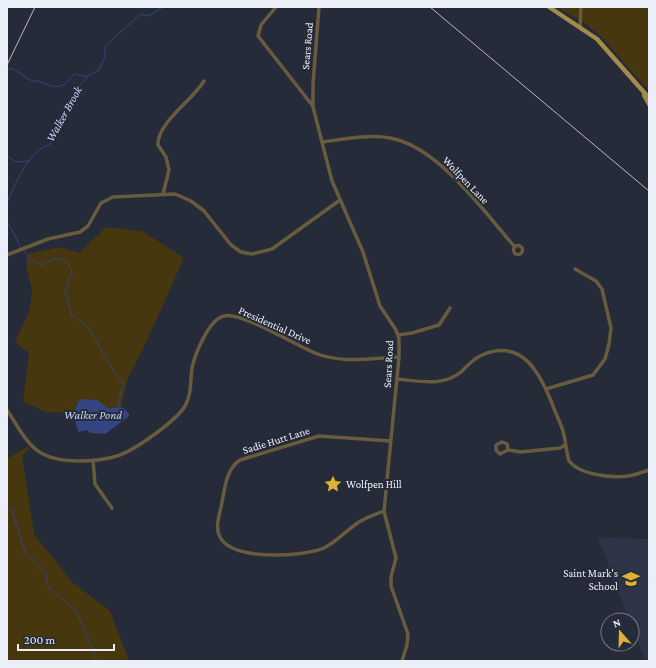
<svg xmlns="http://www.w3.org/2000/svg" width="656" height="668" font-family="'Crimson Pro',serif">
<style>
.built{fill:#2d3447}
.green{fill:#46370f}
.water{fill:#334583}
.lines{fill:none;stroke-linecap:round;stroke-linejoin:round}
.stream{stroke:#334583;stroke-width:1}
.minor{stroke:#695b3d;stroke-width:3.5}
.major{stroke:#a58a49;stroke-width:4.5}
.rail{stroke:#b6bac4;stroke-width:1}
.labels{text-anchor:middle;stroke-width:4;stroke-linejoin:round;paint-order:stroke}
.street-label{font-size:11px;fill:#ebeff8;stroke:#262b39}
.poi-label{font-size:11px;fill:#ebeff8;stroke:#262b39;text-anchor:start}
.water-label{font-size:12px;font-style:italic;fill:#c6d4fa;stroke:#262b39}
</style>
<rect width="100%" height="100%" fill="#262b39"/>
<path class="built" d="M598,538L649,539V661H645L632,627V620H629Z"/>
<path class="green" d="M557,7H649V91L601,36L586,24Z
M106,227L142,231L184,258L151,332L128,378L121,408L109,409C93,399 96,398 76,404V413L45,412L23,401L29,353L15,342L30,309L32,289L27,271V254L60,247L79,253Z
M28,446L30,449L22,455L34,534L72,582L110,611L129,661H7V459Z"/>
<path class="water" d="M81,399L97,400L109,409C117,406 124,406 129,414V416L105,434L91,433L87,430L79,432C74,424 73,405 81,399Z"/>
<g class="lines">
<path class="stream" d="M9,69H13L32,81C42,79 52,91 63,85C67,83 71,77 75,74L87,77
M7,156L16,162L29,161
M7,203C14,186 30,148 50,145L57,124L66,113L75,90L88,76L99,70L105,57V46L141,14L148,16L163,7
M7,221L21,247
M24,251L30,259L42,265L56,258L66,261L72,270L65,292L72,315L88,327L113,370L123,383L118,407
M7,508L12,510L25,552L46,573L48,587L76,610L97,661"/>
<path class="minor" d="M276,7L261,25L258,36L312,105
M319,7L313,84V107L332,181L363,252L380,306L396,330L399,339V357L384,511L396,558L391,577V586L408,634L407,645L402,661
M580,26L581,7
M323,142C344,139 369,134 390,138C438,146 484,212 515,247
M163,194L169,170L166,157L158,145C157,123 192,101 204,81
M513.5 250a4.5 4.5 0 1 1 9 0a4.5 4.5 0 1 1-9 0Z
M7,255L48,239L80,232L88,226L101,203L113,197L175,194L191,201L204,211L231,245L241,252L252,254L272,249L340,200
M398,335L412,333L439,325L450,308
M397,379C419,381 443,387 461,372C468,365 473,359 482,355C523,338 539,373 552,403C555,413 560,421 563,431C566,441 566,451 569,461C580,475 611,478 628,476C635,475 642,472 649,470
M546,389L593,375L605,359L609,344L611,328L602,289L596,281L575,269
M7,410C17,425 27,446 43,454C61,464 98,462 117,456C134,451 176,421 185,406C192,394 190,381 192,368C195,354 209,319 224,316C240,311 297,346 315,353C341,364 372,358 399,357
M508,450L500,454L496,450V445L502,442L507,444L508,450L521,452L560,448L565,445
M93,460L95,484L112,508
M384,511C374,515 364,518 356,524C345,532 336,542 324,548C302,557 232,561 220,537C215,528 219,516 221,507C225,490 225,470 240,460L319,436L390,441"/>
<path class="major" d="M549,7L597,39L649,98
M644,95L649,104"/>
<path class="rail" d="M430,7L649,191
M7,65L35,7"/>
</g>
<defs>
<g id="sight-bare" transform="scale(1.38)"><path d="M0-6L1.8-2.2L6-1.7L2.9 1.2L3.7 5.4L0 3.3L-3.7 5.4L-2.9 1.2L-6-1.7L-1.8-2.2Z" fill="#dfb034" stroke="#262b39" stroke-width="2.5" paint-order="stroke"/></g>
<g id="school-bare" transform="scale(1.38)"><path d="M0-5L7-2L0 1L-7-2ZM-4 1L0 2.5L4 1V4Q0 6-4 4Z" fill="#dfb034" stroke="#262b39" stroke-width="2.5" paint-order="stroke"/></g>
</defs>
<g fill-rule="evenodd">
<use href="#sight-bare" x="333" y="484"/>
<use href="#school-bare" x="631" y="579"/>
</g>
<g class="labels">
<g class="street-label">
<text transform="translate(307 46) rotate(-85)" y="4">Sears Road</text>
<text transform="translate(466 180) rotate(46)" y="4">Wolfpen Lane</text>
<text transform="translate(275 325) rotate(24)" y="4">Presidential Drive</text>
<text transform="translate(388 364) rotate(-87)" y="4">Sears Road</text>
<text transform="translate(276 440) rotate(-17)" y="4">Sadie Hutt Lane</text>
</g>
<g class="poi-label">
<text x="346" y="488">Wolfpen Hill</text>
<text x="618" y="577" text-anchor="end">Saint Mark's<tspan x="618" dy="13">School</tspan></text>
</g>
<g class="water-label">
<text transform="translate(64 114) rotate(-61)" y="4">Walker Brook</text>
<text x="93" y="419">Walker Pond</text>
</g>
</g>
<rect width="656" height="668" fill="none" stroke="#ebeff8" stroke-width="16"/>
<g transform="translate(620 632) rotate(340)"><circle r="19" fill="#262b39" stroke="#757985"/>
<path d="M0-3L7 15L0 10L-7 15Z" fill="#dfb034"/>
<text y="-6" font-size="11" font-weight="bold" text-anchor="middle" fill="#ebeff8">N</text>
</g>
<path d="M18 644v6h96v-6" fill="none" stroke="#ebeff8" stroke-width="2"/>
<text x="24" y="644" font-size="12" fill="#ebeff8" stroke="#262b39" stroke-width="3" paint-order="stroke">200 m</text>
</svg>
